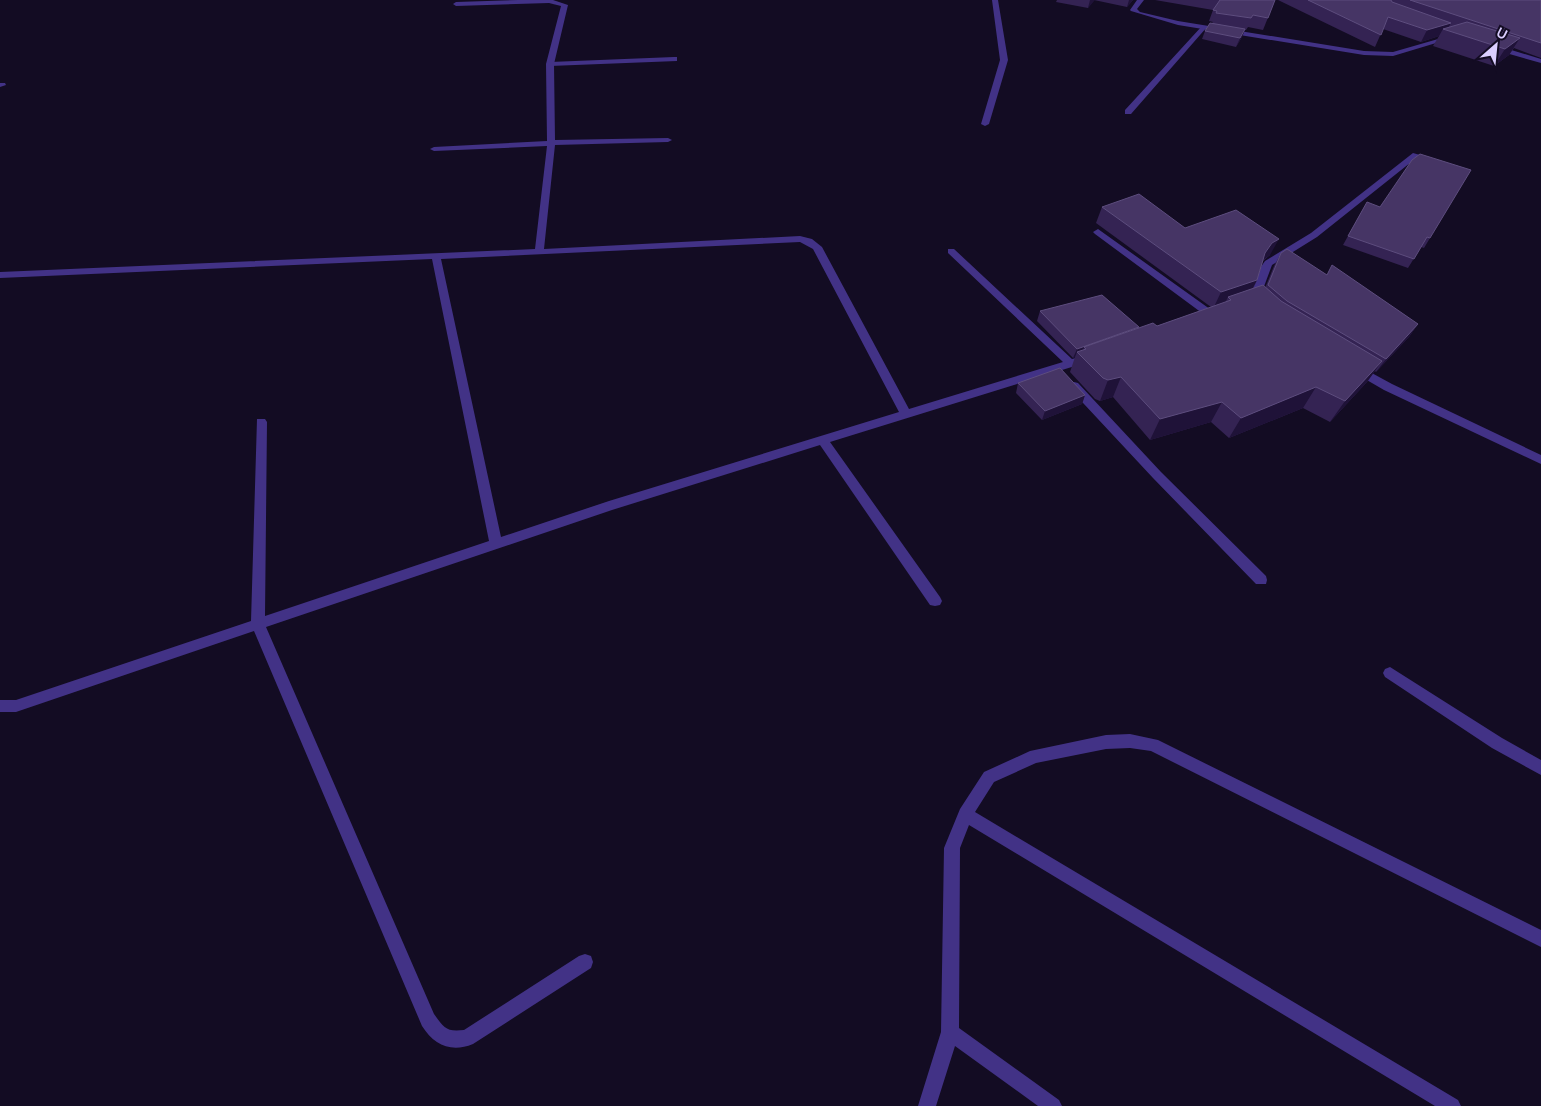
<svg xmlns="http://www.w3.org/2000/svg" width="1541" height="1106" font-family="Cabin,sans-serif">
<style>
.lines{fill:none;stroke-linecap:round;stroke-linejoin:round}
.lane{fill:#423286;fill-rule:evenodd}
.street{fill:#423286;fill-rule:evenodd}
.wall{fill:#342353}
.shaded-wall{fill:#1f1238}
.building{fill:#463565;stroke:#5d4d7e}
</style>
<rect width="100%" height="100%" fill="#130c23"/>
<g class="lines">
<path class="lane" d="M1202,26L1207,27L1131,114H1125V110Z
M674,57H677V61L550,66L546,64L550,62Z"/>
<path class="street" d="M518,0H553L568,5L554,64L555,140L668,138L672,140L668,142L555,145L544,249L800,236L812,239L822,247L909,409L1063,362L948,253V249H954L1072,359L1088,355L1093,358L1092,360L1075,366L830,442L940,597L942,601L940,605L935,606L930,605L820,445L612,510L266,627L434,1014C444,1028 446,1032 464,1030L579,956L585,954L591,956L593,962L591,968L473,1044C451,1053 434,1045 422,1026L254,631L16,712H0V700H16L251,621L257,419H265L267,422L265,616L489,541L432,259L0,278V272L535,249L547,146L434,151L430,149L434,147L547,141L546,64L561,6L549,3L456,6L453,4L456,2ZM800,242L813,249L899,412L609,501L501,537L441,259Z
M992,0H998L1008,60L989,124L985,126L981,124L1000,60Z
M1137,0H1144L1137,9L1140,12L1178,21L1364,51L1393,52L1452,35L1456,37L1393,56L1364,55L1178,25L1131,11L1130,10Z
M1495,45L1541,59V63L1492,49L1491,47Z
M0,83H5L6,85L0,87Z
M1413,153L1420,155L1317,237L1272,265L1259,300L1257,302H1251L1249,300L1258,271L1265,261L1311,233Z
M1098,229L1214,312V316H1206L1095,234L1093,232Z
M1357,365L1392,384L1541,455V464L1384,390L1353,372V366Z
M1074,382L1078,383L1161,472L1266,576L1267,580L1266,584H1256L1153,478L1070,389L1069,386L1070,383Z
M1390,667L1502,738L1541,760V775L1492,748L1385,677L1383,673L1385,669Z
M1130,734L1158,740L1541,930V947L1151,751L1130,748L1106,749L1036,763L994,782L975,812L1458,1100L1461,1106H1435L969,825L960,848L959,1028L1059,1100L1062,1106H1038L955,1046L936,1106H918L941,1032L944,848L960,809L984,772L1030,751L1106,735Z"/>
</g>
<path class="wall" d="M1057,0H1133L1127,7L1094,0L1088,8L1056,2Z
M1155,0H1275L1263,30L1248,27L1246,30H1245L1242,37L1236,47L1202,39L1205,31L1212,23L1213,22L1209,21L1213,10Z
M1278,0H1541V58L1514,48L1509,55L1494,66L1433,46L1439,36L1421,42L1383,29L1375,47Z
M1367,202L1430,238L1424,248L1421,247L1408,268L1343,245Z
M1102,207L1185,228L1270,255L1263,261L1257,280L1253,289L1265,288L1274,266L1281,253L1327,275L1418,324L1409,337L1376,372L1375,371L1367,382L1330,422L1303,408L1229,438L1211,422L1150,440L1113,397L1100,401L1095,399L1070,372L1075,357L1073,358L1037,321L1040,311L1139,327V328L1157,326L1211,307L1096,223Z
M1018,383L1085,395L1082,404L1042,420L1016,393Z"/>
<path class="shaded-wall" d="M1090,0H1095L1088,8Z
M1129,0H1133L1127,7Z
M1451,23L1447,30L1443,29L1439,36L1421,42L1427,30Z
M1245,29L1242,37L1236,47L1240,38Z
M1520,38L1509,55L1494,66L1505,49Z
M1279,239L1270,255L1263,260L1256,270L1265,253L1272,243Z
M1257,280L1248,297L1231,300L1228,297L1224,305L1213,309L1221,292Z
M1418,324L1409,337L1376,372L1386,359Z
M1139,327L1135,336L1086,349L1084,347L1082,355L1077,352L1075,357L1073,358L1077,349Z
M1382,361L1367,382L1330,422L1345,401Z
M1121,377L1113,397L1100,401L1108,380Z
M1316,387L1303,408L1229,438L1241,418Z
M1085,395L1082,404L1042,420L1045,411Z
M1222,402L1211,422L1150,440L1160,419Z"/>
<path class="building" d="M1220,0H1275L1268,18L1253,15L1251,18L1216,13L1217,11L1213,10Z
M1308,0H1391L1392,2L1451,23L1427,30L1388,17L1381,35Z
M1410,0H1541V43Z
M1467,22L1520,38L1505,49L1443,29Z
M1210,23L1245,29L1240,38L1205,31Z
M1420,154L1471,170L1430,238L1427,237L1414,259L1348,236L1367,202L1380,207L1412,160Z
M1139,194L1185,228L1236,210L1279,239L1272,243L1265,253L1257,280L1221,292L1102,207Z
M1287,249L1327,275L1332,265L1418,324L1386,359L1287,301L1268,285L1281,253Z
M1263,285L1281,301L1382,361L1345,401L1316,387L1241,418L1222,402L1160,419L1121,377L1108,380L1103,378L1077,352L1086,349L1084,347L1153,323L1157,326L1231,300L1228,297Z
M1102,295L1139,327L1077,349L1040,311Z
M1060,368L1085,395L1045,411L1018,383Z"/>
<g transform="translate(1496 45) rotate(27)" stroke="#130c23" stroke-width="4" paint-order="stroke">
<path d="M0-4L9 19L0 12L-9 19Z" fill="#dbceff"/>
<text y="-8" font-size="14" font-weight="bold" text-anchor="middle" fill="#dbceff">U</text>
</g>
</svg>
